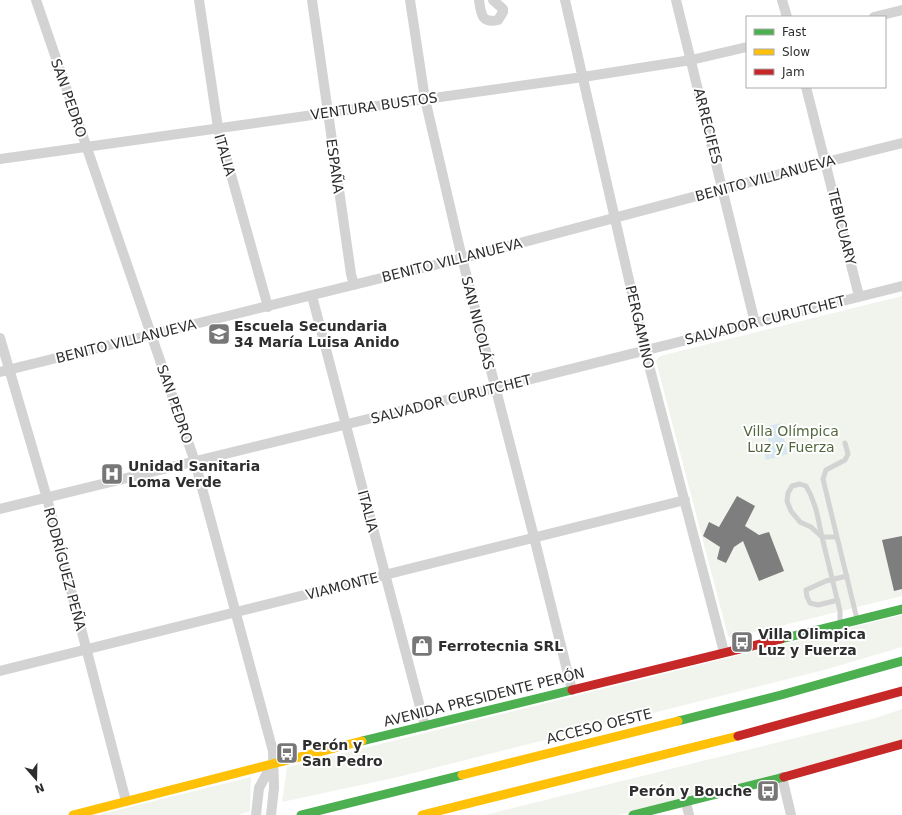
<svg xmlns="http://www.w3.org/2000/svg" width="902" height="815" font-family="'DejaVu Sans',sans-serif">
<style>
.green{fill:#f0f4ec}
.water{fill:#d9e8f0}
.building{fill:#7e7e7e}
.lines{fill:none;stroke-linecap:round;stroke-linejoin:round}
.lane{stroke:#d3d3d3;stroke-width:5}
.street{stroke:#d3d3d3;stroke-width:10}
.fast{stroke:#4caf50;stroke-width:9}
.slow{stroke:#ffc107;stroke-width:9}
.jam{stroke:#c62828;stroke-width:9}
.labels{text-anchor:middle;stroke-width:4;stroke-linejoin:round;paint-order:stroke}
.street-label{font-size:14px;fill:#2e2e2e;stroke:#fff}
.poi-label{font-size:14px;font-weight:bold;fill:#2e2e2e;stroke:#fff;text-anchor:start}
.park-label{font-size:14px;fill:#52673e;stroke:#fff}
</style>
<rect width="100%" height="100%" fill="#fff"/>
<path class="green" d="M902,296V596L731,638L728,636L656,361L660,356Z
M902,615V647L824,670L398,777L282,802L287,767Z
M902,709V740L705,793L618,815H485L876,718Z
M251,777L250,811L239,815H98Z"/>
<path class="water" d="M780,423L788,454L766,460L764,452L771,450L765,427Z"/>
<path class="building" d="M737,496L755,506L745,526L759,535L769,532L784,571L759,581L743,541L734,547L726,563L717,559L720,547L703,536L709,522L719,527Z
M902,536V589L894,591L882,540Z"/>
<g class="lines">
<path class="lane" d="M837,537L823,479L826,470L845,460L848,454L845,443
M838,600L818,605L810,603L807,597L806,590L826,581L847,576
M840,623V611L822,537L811,527L800,522L791,511L787,501L788,493L792,486L800,484L806,486C816,502 818,519 822,537H837L857,619"/>
<path class="street" d="M36,0L195,462L273,751L274,788L271,815
M199,0L218,128L268,307
M312,0L351,274L354,285
M410,0L425,99L462,258L534,537L572,690
M479,0C481,13 481,24 498,20L503,12V9L493,0
M565,0L645,350L724,652
M676,0L755,323
M782,0L787,17
M874,17L902,10
M806,87L859,296
M0,159L583,77L691,60L747,47
M312,296L425,726
M0,338L47,498L126,801
M0,372C154,333 309,297 463,258C610,220 755,179 902,143
M0,509L495,388L902,286
M0,671L685,500
M782,777L791,815
M686,802L689,815
M256,815L259,788L272,764"/>
<path class="fast" d="M781,639L902,609
M678,721L781,695L902,661
M362,741L572,690
M301,815L462,775
M633,815L784,777"/>
<path class="slow" d="M462,775L678,721
M73,815L362,741
M422,815L738,736"/>
<path class="jam" d="M572,690L781,639
M738,736L902,691
M784,777L902,744"/>
</g>
<defs>
<g id="school-square" transform="scale(1.15)"><rect x="-9" y="-9" width="18" height="18" rx="4" fill="#777" stroke="#fff"/><path d="M0-5L7-2L0 1L-7-2ZM-4 1L0 2.5L4 1V4Q0 6-4 4Z" fill="#fff"/></g>
<g id="hospital-square" transform="scale(1.15)"><rect x="-9" y="-9" width="18" height="18" rx="4" fill="#777" stroke="#fff"/><path d="M-5-5h3v3.5h4V-5h3V5h-3V1.5h-4V5h-3Z" fill="#fff"/></g>
<g id="bus-square" transform="scale(1.15)"><rect x="-9" y="-9" width="18" height="18" rx="4" fill="#777" stroke="#fff"/><path d="M-5-6H5V4H4V6H2V4H-2V6H-4V4H-5ZM-3.5-4V0h7V-4ZM-3.5 1.2v1.5H-2V1.2ZM2 1.2v1.5H3.5V1.2Z" fill="#fff"/></g>
<g id="shop-square" transform="scale(1.15)"><rect x="-9" y="-9" width="18" height="18" rx="4" fill="#777" stroke="#fff"/><path d="M-5-2.5h2.3a2.7 3.5 0 0 1 5.4 0H5L5.5 6h-11ZM-1.5-2.5h3a1.5 2.3 0 0 0-3 0Z" fill="#fff"/></g>
</defs>
<g fill-rule="evenodd">
<use href="#school-square" x="219" y="334"/>
<use href="#hospital-square" x="112" y="474"/>
<use href="#bus-square" x="742" y="642"/>
<use href="#shop-square" x="422" y="646"/>
<use href="#bus-square" x="287" y="753"/>
<use href="#bus-square" x="768" y="791"/>
</g>
<g class="labels">
<g class="street-label">
<text transform="translate(69 98) rotate(71)" y="5">SAN PEDRO</text>
<text transform="translate(374 106) rotate(-8)" y="5">VENTURA BUSTOS</text>
<text transform="translate(708 126) rotate(76)" y="5">ARRECIFES</text>
<text transform="translate(225 155) rotate(74)" y="5">ITALIA</text>
<text transform="translate(335 166) rotate(82)" y="5">ESPAÑA</text>
<text transform="translate(765 178) rotate(-15)" y="5">BENITO VILLANUEVA</text>
<text transform="translate(842 227) rotate(76)" y="5">TEBICUARY</text>
<text transform="translate(452 260) rotate(-14)" y="5">BENITO VILLANUEVA</text>
<text transform="translate(765 320) rotate(-14)" y="5">SALVADOR CURUTCHET</text>
<text transform="translate(478 323) rotate(76)" y="5">SAN NICOLÁS</text>
<text transform="translate(640 327) rotate(77)" y="5">PERGAMINO</text>
<text transform="translate(126 341) rotate(-14)" y="5">BENITO VILLANUEVA</text>
<text transform="translate(451 399) rotate(-14)" y="5">SALVADOR CURUTCHET</text>
<text transform="translate(175 404) rotate(71)" y="5">SAN PEDRO</text>
<text transform="translate(368 511) rotate(75)" y="5">ITALIA</text>
<text transform="translate(65 569) rotate(75)" y="5">RODRÍGUEZ PEÑA</text>
<text transform="translate(342 586) rotate(-14)" y="5">VIAMONTE</text>
<text transform="translate(484 697) rotate(-14)" y="5">AVENIDA PRESIDENTE PERÓN</text>
<text transform="translate(599 726) rotate(-14)" y="5">ACCESO OESTE</text>
</g>
<g class="poi-label">
<text x="234" y="331">Escuela Secundaria<tspan x="234" dy="16">34 María Luisa Anido</tspan></text>
<text x="128" y="471">Unidad Sanitaria<tspan x="128" dy="16">Loma Verde</tspan></text>
<text x="758" y="639">Villa Olimpica<tspan x="758" dy="16">Luz y Fuerza</tspan></text>
<text x="438" y="651">Ferrotecnia SRL</text>
<text x="302" y="750">Perón y<tspan x="302" dy="16">San Pedro</tspan></text>
<text x="752" y="796" text-anchor="end">Perón y Bouche</text>
</g>
<g class="park-label">
<text x="791" y="436">Villa Olímpica<tspan x="791" dy="16">Luz y Fuerza</tspan></text>
</g>
</g>
<rect x="746" y="16" width="140" height="72" fill="#ffffff" stroke="#ababab"/>
<rect x="754" y="29" width="20" height="6" fill="#4caf50" stroke="#ababab"/>
<text x="782" y="36" font-size="12" fill="#2e2e2e">Fast</text>
<rect x="754" y="49" width="20" height="6" fill="#ffc107" stroke="#ababab"/>
<text x="782" y="56" font-size="12" fill="#2e2e2e">Slow</text>
<rect x="754" y="69" width="20" height="6" fill="#c62828" stroke="#ababab"/>
<text x="782" y="76" font-size="12" fill="#2e2e2e">Jam</text>
<g transform="translate(36 779) rotate(160)" stroke="#ffffff" stroke-width="3" paint-order="stroke">
<path d="M0-3L7 15L0 10L-7 15Z" fill="#2e2e2e"/>
<text y="-6" font-size="11" font-weight="bold" text-anchor="middle" fill="#2e2e2e">N</text>
</g>
</svg>
